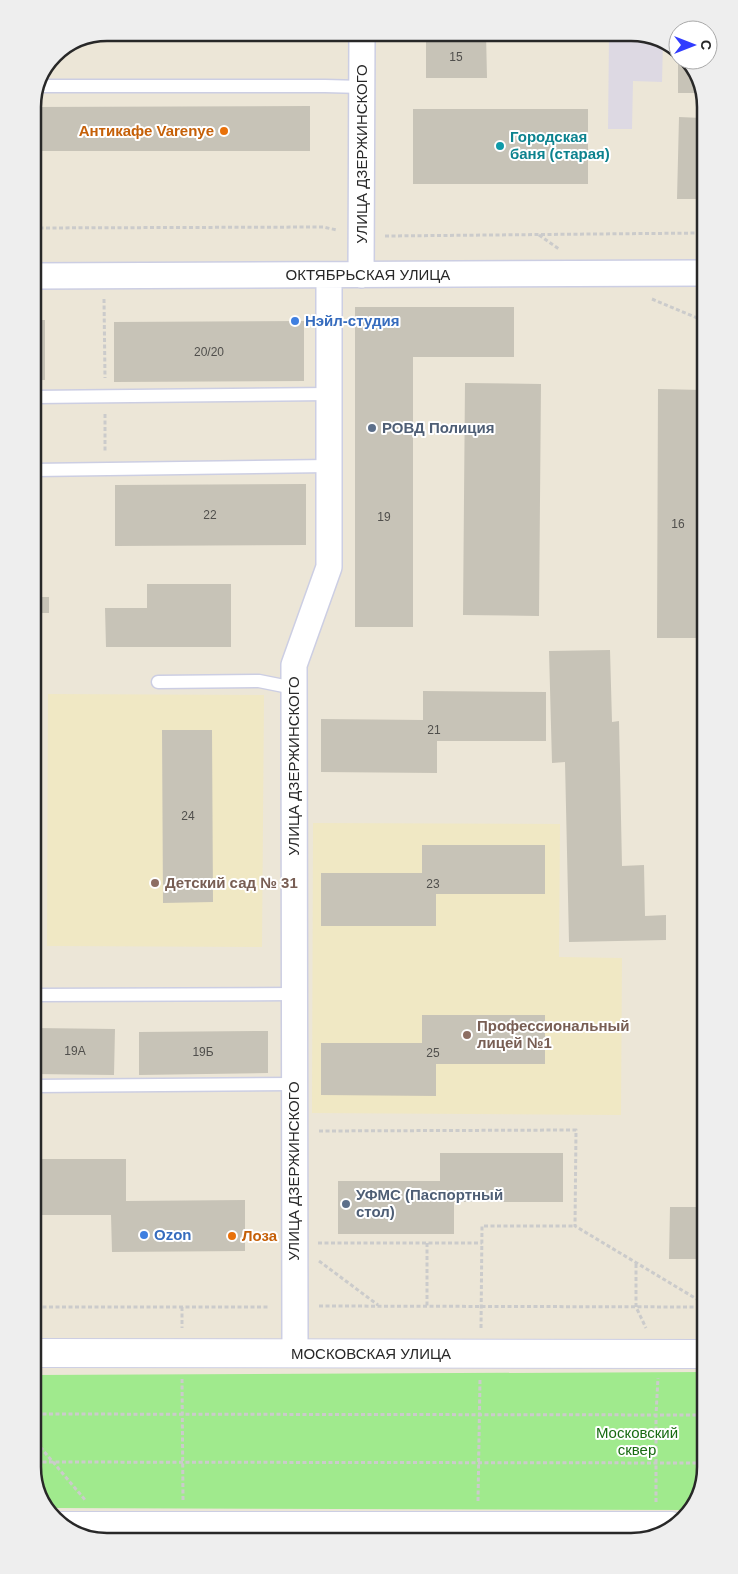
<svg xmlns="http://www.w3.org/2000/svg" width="738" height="1574" font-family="Helvetica,sans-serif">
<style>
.industrial{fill:#ddd9e3}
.education{fill:#f0e8c4}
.green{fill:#a0ea8d}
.building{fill:#c7c3b7}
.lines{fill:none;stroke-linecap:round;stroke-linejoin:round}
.service-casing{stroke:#cccee3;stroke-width:15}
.minor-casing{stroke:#cccee3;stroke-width:28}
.secondary-casing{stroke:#cccee3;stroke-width:30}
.path{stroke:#cbcbcb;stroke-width:3;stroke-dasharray:4 2.5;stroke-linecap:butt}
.service{stroke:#fff;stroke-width:12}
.minor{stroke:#fff;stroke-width:25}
.secondary{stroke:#fff;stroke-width:28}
.food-dot{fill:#e8710a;stroke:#fff;stroke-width:2}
.culture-dot{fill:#0f9aa8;stroke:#fff;stroke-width:2}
.shop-dot{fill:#3f7fe0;stroke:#fff;stroke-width:2}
.service-dot{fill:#5c6f8a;stroke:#fff;stroke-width:2}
.education-dot{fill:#8d6e63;stroke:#fff;stroke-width:2}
.labels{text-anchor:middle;stroke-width:4;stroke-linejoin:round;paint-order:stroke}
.number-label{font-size:12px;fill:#504f4c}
.food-label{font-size:15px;font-weight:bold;fill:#c56008;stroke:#fff;text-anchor:end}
.culture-label{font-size:15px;font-weight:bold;fill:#0d838f;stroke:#fff;text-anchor:start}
.street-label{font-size:15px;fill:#282828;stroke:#fff}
.shop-label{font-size:15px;font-weight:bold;fill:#366cbe;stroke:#fff;text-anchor:start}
.service-label{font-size:15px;font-weight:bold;fill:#4e5e75;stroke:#fff;text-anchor:start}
.education-label{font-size:15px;font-weight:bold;fill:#785e54;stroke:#fff;text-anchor:start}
.park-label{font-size:15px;fill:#186b11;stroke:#fff}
.rim{fill:none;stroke:#282828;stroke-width:2.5}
</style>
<rect width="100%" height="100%" fill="#ece6d7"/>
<path class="industrial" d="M486,33H636L663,43L662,82L633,81L632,129H608L609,36L486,35Z"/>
<path class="education" d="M48,694L264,695L262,947L47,946Z
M313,823L560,824L559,957L622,958L621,1115L312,1113Z"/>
<path class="green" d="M705,1372V1467L691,1510L49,1508L37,1491L36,1375Z"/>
<path class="building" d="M426,33H486L487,78H426Z
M678,60H685L701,83V93H678Z
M310,106V151H33V107Z
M413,109H588V184H413Z
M679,117L702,118V199H677Z
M355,307H514V357H413V627H355Z
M33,320H45V380H33Z
M304,321V381L114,382V322Z
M465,383L541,384L539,616L463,615Z
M658,389L702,390L703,452H699V596H703V638H657Z
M306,484V545L115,546V485Z
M34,487H42V547H34Z
M147,584H231V647H106L105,608H147Z
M34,597H49V613H34Z
M610,650L612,722L619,721L622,866L644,865L645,916L666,915V940L569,942L565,762L552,763L549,651Z
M423,691L546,692V741H437V773L321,772V719L423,720Z
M162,730H212L213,902L163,903Z
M422,845H545V894H436V926H321V873H422Z
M422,1015H545V1064H436V1096L321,1095V1043H422Z
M35,1028L115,1029L114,1075L35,1074Z
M268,1031V1073L139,1075V1032Z
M440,1153H563V1202H454V1234H338V1181H440Z
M36,1159H126V1201L245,1200V1251L112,1252L111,1215H36Z
M670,1207H705V1259H669Z"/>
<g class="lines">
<g class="service-casing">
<path id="service" d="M40,86H325L362,87
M33,397L329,394
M34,470L329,466
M158,682L259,681L294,688
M35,995L293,994
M35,1086L293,1084"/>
</g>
<g class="minor-casing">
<path id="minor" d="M361,275L362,33
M33,276L702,273
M295,1353L294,665L329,567V275"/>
</g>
<g class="secondary-casing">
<path id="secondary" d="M36,1353L705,1354
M62,1526H671"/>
</g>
<path class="path" d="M33,228L323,227L337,230
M539,235L559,249
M385,236L702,233
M104,299L105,378
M652,299L702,320
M105,414V453
M319,1131L576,1130L575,1226L705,1304
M318,1243H482
M427,1243V1306
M319,1261L378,1305
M636,1264V1307L646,1328
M319,1306L705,1307
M36,1307H270
M182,1307V1328
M481,1328L482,1226H575
M182,1379L183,1500
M36,1414L705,1415
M36,1442L86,1501
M36,1462L705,1463
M478,1501L480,1379
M656,1502V1415L658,1378"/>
<use href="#service" class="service"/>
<use href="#minor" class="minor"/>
<use href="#secondary" class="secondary"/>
</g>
<g class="food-dot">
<circle cx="224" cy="131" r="5"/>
<circle cx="232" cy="1236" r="5"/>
</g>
<circle class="culture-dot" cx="500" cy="146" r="5"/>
<g class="shop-dot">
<circle cx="295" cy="321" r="5"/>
<circle cx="144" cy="1235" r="5"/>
</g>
<g class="service-dot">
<circle cx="372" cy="428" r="5"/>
<circle cx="346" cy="1204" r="5"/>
</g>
<g class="education-dot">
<circle cx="155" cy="883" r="5"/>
<circle cx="467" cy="1035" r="5"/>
</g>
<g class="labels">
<g class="number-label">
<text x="456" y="61">15</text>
<text x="209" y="356">20/20</text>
<text x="210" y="519">22</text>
<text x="384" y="521">19</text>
<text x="678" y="528">16</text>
<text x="434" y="734">21</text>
<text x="188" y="820">24</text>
<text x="433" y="888">23</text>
<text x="75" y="1055">19А</text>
<text x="203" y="1056">19Б</text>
<text x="433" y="1057">25</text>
</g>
<g class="food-label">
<text x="214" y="136">Антикафе Varenye</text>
<text x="242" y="1241" text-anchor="start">Лоза</text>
</g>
<g class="culture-label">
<text x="510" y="142">Городская<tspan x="510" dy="17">баня (старая)</tspan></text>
</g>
<g class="street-label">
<text transform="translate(362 154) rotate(-90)" y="5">УЛИЦА ДЗЕРЖИНСКОГО</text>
<text x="368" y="280">ОКТЯБРЬСКАЯ УЛИЦА</text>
<text transform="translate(294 766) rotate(-90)" y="5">УЛИЦА ДЗЕРЖИНСКОГО</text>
<text transform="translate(294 1171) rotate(-90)" y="5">УЛИЦА ДЗЕРЖИНСКОГО</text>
<text x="371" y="1359">МОСКОВСКАЯ УЛИЦА</text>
</g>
<g class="shop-label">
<text x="305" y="326">Нэйл-студия</text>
<text x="154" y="1240">Ozon</text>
</g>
<g class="service-label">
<text x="382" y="433">РОВД Полиция</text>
<text x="356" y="1200">УФМС (Паспортный<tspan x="356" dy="17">стол)</tspan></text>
</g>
<g class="education-label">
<text x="165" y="888">Детский сад № 31</text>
<text x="477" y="1031">Профессиональный<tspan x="477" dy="17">лицей №1</tspan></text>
</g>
<g class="park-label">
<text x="637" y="1438">Московский<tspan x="637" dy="17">сквер</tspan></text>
</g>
</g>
<path d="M0 0H738V1574H0ZM107 41H631A66 66 0 0 1 697 107V1467A66 66 0 0 1 631 1533H107A66 66 0 0 1 41 1467V107A66 66 0 0 1 107 41Z" fill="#eee" fill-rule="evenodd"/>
<path class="rim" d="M107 41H631A66 66 0 0 1 697 107V1467A66 66 0 0 1 631 1533H107A66 66 0 0 1 41 1467V107A66 66 0 0 1 107 41Z"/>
<g transform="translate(693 45) rotate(90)"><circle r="24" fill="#ffffff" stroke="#a9a9a9"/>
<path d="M0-4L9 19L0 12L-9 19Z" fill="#313cff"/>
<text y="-8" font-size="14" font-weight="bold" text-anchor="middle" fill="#282828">С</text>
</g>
</svg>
